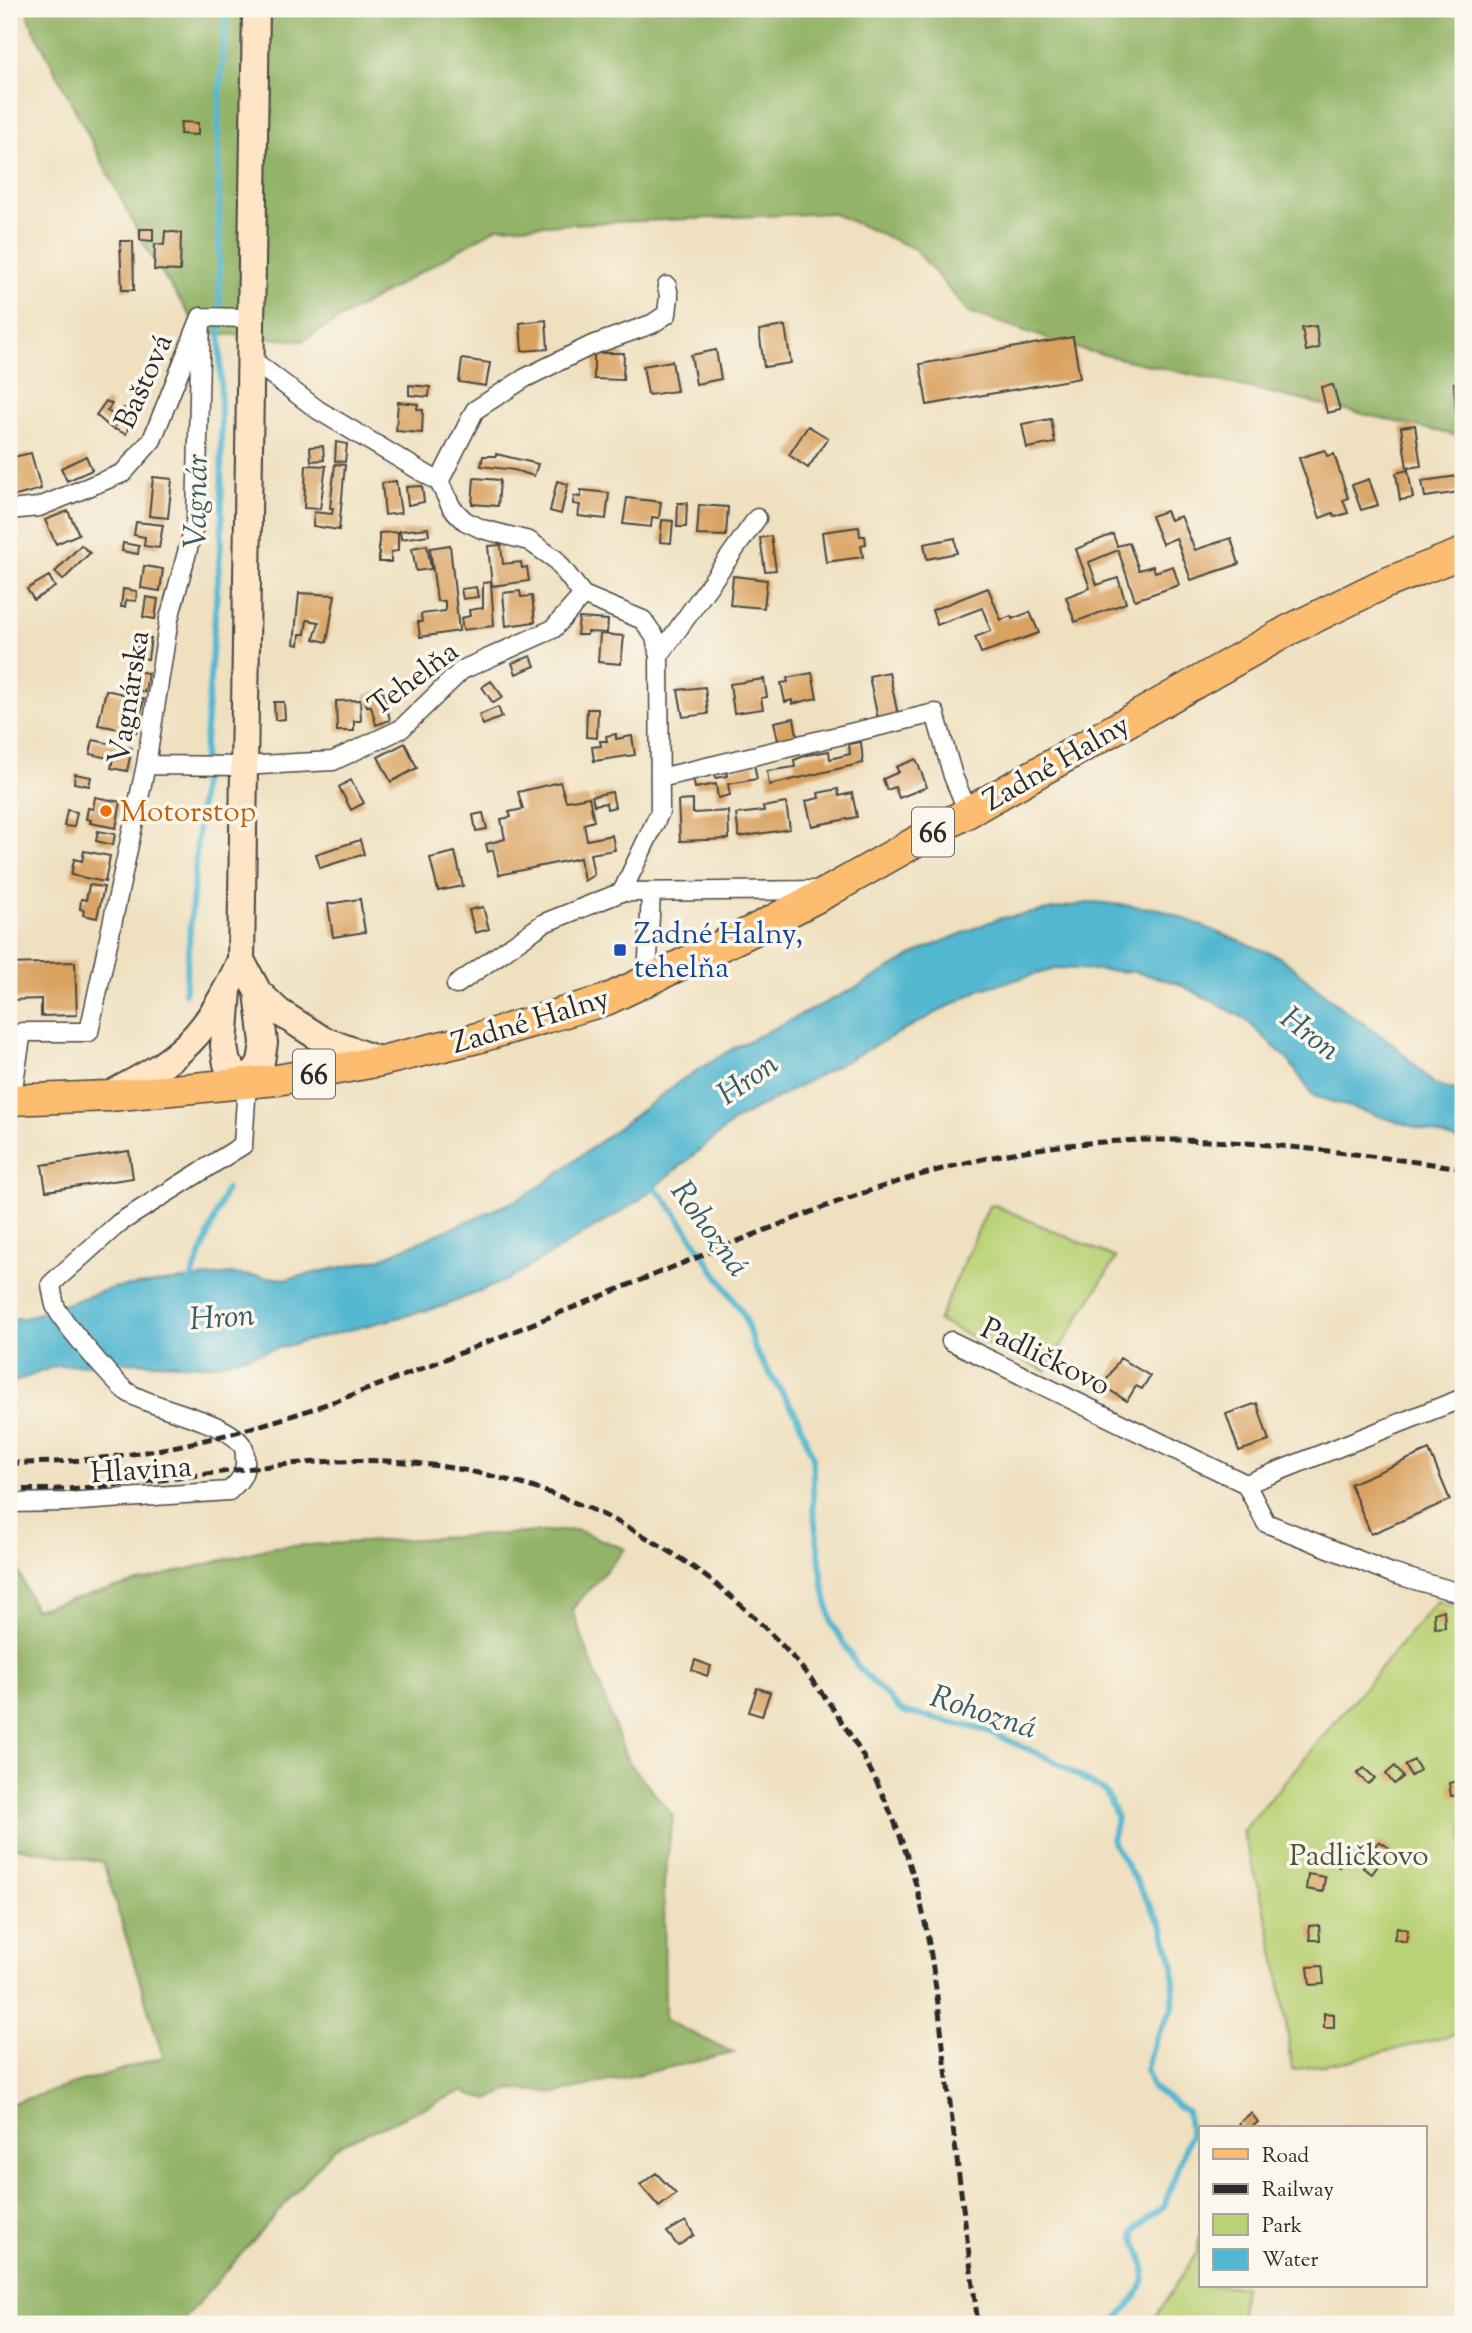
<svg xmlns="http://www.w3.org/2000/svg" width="1472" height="2333" font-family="'Sorts Mill Goudy',serif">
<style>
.green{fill:#bad276;stroke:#727e50;stroke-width:2}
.forest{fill:#93b467;stroke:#5f7049;stroke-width:2}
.water{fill:#52b7d0;stroke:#3e717e;stroke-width:2}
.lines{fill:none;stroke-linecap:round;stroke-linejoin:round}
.stream{stroke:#52b7d0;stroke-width:6}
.building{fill:#d9a261}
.street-casing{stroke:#484641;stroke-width:21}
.secondary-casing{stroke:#484641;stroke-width:30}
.primary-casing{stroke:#484641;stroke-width:33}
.street{stroke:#fff;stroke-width:18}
.secondary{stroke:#fee5c5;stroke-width:26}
.primary{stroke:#fcbd6f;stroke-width:30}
.rail{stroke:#2b2b2b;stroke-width:5;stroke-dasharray:10 5;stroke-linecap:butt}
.food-dot{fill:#e8710a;stroke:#fbf7ec;stroke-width:2.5}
.transit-dot{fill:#1a4fb4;stroke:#fbf7ec;stroke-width:2.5}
.labels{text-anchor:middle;stroke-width:7;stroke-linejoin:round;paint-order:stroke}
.shield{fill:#fbf7ec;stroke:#696865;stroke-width:2}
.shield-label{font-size:28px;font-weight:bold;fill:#2b2b2b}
.street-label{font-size:30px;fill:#2b2b2b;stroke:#fbf7ec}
.food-label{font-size:30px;fill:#c56008;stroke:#fbf7ec;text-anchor:start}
.transit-label{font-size:30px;fill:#164399;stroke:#fbf7ec;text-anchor:start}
.park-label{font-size:30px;fill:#4f553e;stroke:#fbf7ec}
.water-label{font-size:32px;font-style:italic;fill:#395c65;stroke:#fbf7ec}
</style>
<rect width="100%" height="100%" fill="#fbf7ec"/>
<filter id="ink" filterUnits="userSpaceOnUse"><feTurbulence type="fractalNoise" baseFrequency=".0143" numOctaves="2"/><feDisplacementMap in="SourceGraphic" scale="14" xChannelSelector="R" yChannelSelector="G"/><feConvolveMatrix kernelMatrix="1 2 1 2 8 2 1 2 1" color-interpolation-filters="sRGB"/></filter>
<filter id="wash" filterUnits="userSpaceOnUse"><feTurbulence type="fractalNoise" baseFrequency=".00686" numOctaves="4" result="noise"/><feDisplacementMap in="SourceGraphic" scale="28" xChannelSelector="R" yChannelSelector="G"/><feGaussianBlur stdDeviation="1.57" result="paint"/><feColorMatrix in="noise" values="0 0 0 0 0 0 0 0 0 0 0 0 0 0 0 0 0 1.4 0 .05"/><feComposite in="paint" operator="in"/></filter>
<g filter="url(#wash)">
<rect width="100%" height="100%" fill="#efe0c0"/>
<path class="green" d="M994,1205L1116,1258L1046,1371L938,1321L989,1206Z
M1437,1601L1463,1610V2033L1347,2061L1292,2070C1283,1985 1269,1914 1242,1832Z
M1201,2230V2286H1244L1241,2310L1243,2324H1151L1197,2252Z"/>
<path class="forest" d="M27,9H1463V437L1079,349L968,312L915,249L832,213L498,227L302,341L201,332L150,255L30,22Z
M577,1530L625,1549L572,1609L627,1760L673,1816L664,1883L665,2020L734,2053L556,2093L511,2089L488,2100L462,2091L335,2147L180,2324H9V2104L163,2057L103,1862L9,1846V1548L34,1609L273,1547Z"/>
<path class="water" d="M1094,902L1160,909L1280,957L1344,1010L1392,1043L1434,1084L1463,1092V1142L1313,1096L1288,1060L1244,1018L1177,983L1136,972L1059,968L981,989L737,1119L637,1202L507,1280L444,1306L211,1365L127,1362L55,1366L9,1384V1319L25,1318L112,1288L232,1274L287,1279L379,1259L515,1201L542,1185L683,1079L734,1048L859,986L922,950L997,919Z"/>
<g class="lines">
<path class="stream" d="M185,993L222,527L218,122L226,9
M648,1184L663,1196L679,1218L744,1315L756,1352L796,1414L813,1457V1508L823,1584L832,1624L858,1667L901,1711L985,1730L1050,1759L1106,1792L1117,1818L1112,1841L1162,1925L1174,1966L1173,2007L1155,2040L1146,2070L1152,2087L1187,2112L1190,2135L1164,2206L1138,2227L1134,2234C1136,2245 1143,2256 1144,2266C1148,2290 1126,2307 1113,2324
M189,1285L226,1189"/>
</g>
<g id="blocks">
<path class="building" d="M181,122L198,123V135L180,134Z
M140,229H153V241L140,240Z
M165,231L181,233L180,271L154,270L155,244L164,245Z
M120,241H133L134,290H122Z
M546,320L548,349L522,351L520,323Z
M785,326L791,363L764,367L759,330Z
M1316,326L1319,348L1306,351L1302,328Z
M1073,337L1080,378L927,405L920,364Z
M716,350L721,379L696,384L691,355Z
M594,353H624L623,380L594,379Z
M462,359L490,363L486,386L459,382Z
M672,361L677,391L648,395L643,366Z
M1454,383H1463V429H1457Z
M409,385L430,387L429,397L409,395Z
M1333,385L1340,410L1327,413L1321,387Z
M106,401L112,404L107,411L116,416L111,428L96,415Z
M398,402L418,404L417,409L423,410L422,433L396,431Z
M123,408L135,413L126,434L114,429Z
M1051,419L1055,443L1027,448L1022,424Z
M1415,425L1421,466L1407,468L1401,427Z
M808,426L828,438L808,468L789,455Z
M336,442L347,444L345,462L335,461Z
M323,446L324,460L311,461L310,447Z
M1325,450L1327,456L1334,454L1348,498L1343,500L1348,513L1335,517L1333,513L1320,518L1299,458Z
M31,453L41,489L9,498V458Z
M496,454L538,464L534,476L514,470L481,466L483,456H496Z
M86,456L92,470L67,481L61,468Z
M335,464L345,465L339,530L313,526L314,512L332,514L333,508H330Z
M306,465L326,466L320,509L304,508Z
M1408,470L1413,498L1400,500L1396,473Z
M1458,476L1460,492L1425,497L1422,481Z
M153,477L172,479L168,518L149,516Z
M474,478L500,480L498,506L472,504Z
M1369,479L1378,505L1361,510L1352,485Z
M396,481L401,513L385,515L382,483Z
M557,481L568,484L561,514L550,511Z
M422,486L424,502L408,505L406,487Z
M581,490L609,493L606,519L578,516L580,505L573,504L574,496L581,497Z
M627,498L661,502L659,518L652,517L651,527L623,524Z
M678,503H687L686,527H677Z
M699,505L728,507L726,536L697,535Z
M68,511L79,534L56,544L45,520Z
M1166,511L1170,520L1181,516L1195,550L1231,538L1239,564L1191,580L1176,538L1162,544L1151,516Z
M662,520L673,521L671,543L660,542Z
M136,522L163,525L159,548L144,546L145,537L134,535Z
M859,527L860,536H865L866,544L861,545L863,557L826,562L822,532Z
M428,528L429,535L401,539L400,531Z
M398,532V551L391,552V562H379V533Z
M1113,534L1117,546L1129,543L1139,570L1153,566L1155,572L1173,566L1179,585L1135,600L1118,550L1089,562L1097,585L1118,578L1126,603L1075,622L1066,597L1090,588L1076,549Z
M771,536L776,570L765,571L760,538Z
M955,538L957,553L927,559L924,544Z
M123,543L139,546L138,554L122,551Z
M81,545L90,553L63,580L55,572Z
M427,545L431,569L416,571L412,548Z
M450,545L459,631L420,637L418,622H422L421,614L445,611V601H437L430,548Z
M501,545L503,564L521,562L522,568L527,567L529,581L492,586L488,546Z
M144,566L163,569L160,591L141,588Z
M49,576L55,587L34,600L27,589Z
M733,576L767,580L764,608L730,605Z
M491,582L494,626L463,630L461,618L470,616L469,610L483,608V583Z
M476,587L478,597L463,599L461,589Z
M988,588L1001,620L1011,616L1012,619L1030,612L1039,633L981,653L975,637L991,631L982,608L937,625L932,610Z
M123,589L137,591L136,601L126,600L125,607H121Z
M520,591L521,597L532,596L535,622L506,626L503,593Z
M299,593L335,595L327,642L314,639L319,622L307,620L305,634H300L299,645L294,644Z
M146,597L158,599L155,619L143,617Z
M579,618L608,620L607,633L587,632V635H577Z
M600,634L624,636L621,664L598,662Z
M139,637L151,638L148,659L136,657Z
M531,656L535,666L516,674L512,663Z
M136,671L148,673L145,692L133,690Z
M889,672L898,715L878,719L869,676Z
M812,673L817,698L792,704V700L785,702L781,683L788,682L787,678Z
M764,679L767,697L761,698L763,709L734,713L730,684Z
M491,681L503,697L493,703L482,687Z
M705,687L708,714L683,717L678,690Z
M106,690L144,699L136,732L98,725Z
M383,690L390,720L376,725L371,706H367L364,695Z
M360,700L361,721H354V731H337L336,701Z
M274,702H284L285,719L275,720Z
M498,707L502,717L483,725L479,715Z
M587,709H598L597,738L586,737Z
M794,718L798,741L779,745L774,722Z
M616,734V739L632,736L635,755L594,761L592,747L601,746L600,741H607L606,736Z
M93,740L132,748L127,771L111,768L113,759L90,754Z
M861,742L863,763L769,785L767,771L795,767L794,760L807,755L829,751L830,759L850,754L849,744Z
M405,743L417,768L391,782L378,757Z
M916,759L927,787L899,798L895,787L887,790L883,779L899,772L896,767Z
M754,764L757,779L728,784L730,795L718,798L716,784L695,788L693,778L714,774L715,778L727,776L726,770Z
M75,774L91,777L89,786L74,783Z
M351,780L364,803L351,810L339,787Z
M560,782L566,801L589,797L594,821L584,824L587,840L612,835L615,850L590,854L594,875L584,881L580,858L499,875L493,850L488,852L486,844L505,839L501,819L511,817L509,812L523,809L518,792Z
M838,789L839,796L852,793L857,817L812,826L806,801L819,798L818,793Z
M612,792L615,807L607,809L606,803L594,805L592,796Z
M95,797L121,802L116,828L90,823L91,820L86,819L88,808L93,809Z
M693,800V813L728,811L729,839L680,841L678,801Z
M786,803L790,829L739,837L736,814L764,811L763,807Z
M67,810L77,812L74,827L64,826Z
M483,813L487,829L476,831L473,815Z
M98,831L115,834L113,845L96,841Z
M360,840L364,854L320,868L316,854Z
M84,851L110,856L105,882L71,875L74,859L82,861Z
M455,852L463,886L438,891L430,858Z
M89,885L104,887L97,918L83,915L84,910L80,909L81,899L86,900Z
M360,899L365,932L333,937L328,904Z
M483,907L489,929L475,933L469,910Z
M75,962L77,1015L41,1016V999L9,1000V964Z
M129,1151L133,1178L46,1191L42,1165Z
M1120,1358L1150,1376L1142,1389L1136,1386L1127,1401L1103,1386Z
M1257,1403L1269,1441L1239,1451L1226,1414Z
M1429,1450L1450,1500L1371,1534L1350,1484Z
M1444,1610L1445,1627L1435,1628L1434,1613Z
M695,1660L711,1666L707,1676L692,1670Z
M757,1688L770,1692L762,1716L749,1712Z
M1414,1760L1420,1770L1411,1776L1405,1765Z
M1395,1766L1403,1777L1394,1784L1386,1774Z
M1364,1768L1375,1778L1368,1784L1357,1774Z
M1460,1781L1462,1795L1451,1796L1449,1783Z
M1379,1841L1391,1849L1384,1859L1372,1850Z
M1335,1850L1345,1859L1339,1867L1329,1858Z
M1370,1857L1379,1864L1372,1874L1363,1868Z
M1308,1874L1325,1877L1323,1892L1306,1889Z
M1319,1925L1320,1940H1310L1309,1926Z
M1397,1927L1408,1930L1406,1942L1394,1939Z
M1322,1966L1324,1984L1310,1985L1308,1967Z
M1324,2013L1334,2014V2028H1324Z
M1251,2113L1258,2122L1251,2128H1243L1239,2123Z
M656,2173L676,2194L659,2207L640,2185Z
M686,2221L694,2235L678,2246L667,2232Z"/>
</g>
</g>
<g filter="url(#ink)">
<use href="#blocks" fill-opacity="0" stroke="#484641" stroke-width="2"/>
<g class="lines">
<g class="street-casing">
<path id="street" d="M251,359L318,410L439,482L452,508L465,521L482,529L529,541L555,559L583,595L643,620L655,637L659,656L757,518
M439,482L475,410L525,378L590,346L652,324L667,314L669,296L667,286
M9,510L39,507L123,473L152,440L201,317L249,318
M146,765L243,766L333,761L401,729L462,670L553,629L583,595
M660,778L935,713L953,776L968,812
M622,892L660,812L659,656
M647,981L651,892
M456,985L544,923L622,892L820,890
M11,1100L22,1032H89L146,765L169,619L196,519L201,317
M951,1341L1246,1484L1463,1398
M1246,1484L1266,1523L1391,1573L1463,1594
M9,1503L66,1502L229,1491C240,1481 246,1474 245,1459C245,1456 245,1452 244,1449C234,1421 152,1410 126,1391C113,1381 59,1318 55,1305C53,1298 52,1290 51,1284L119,1223L243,1145L247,1084"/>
</g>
<g class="secondary-casing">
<path id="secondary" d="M228,990L224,1046L227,1064L247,1084L261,1062L264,1043L258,992L241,960
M258,992L279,1012L323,1040L381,1061
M110,1095C134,1081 160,1069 180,1051C208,1027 226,993 241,960L256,9"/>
</g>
<g class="primary-casing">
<path id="primary" d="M9,1100L109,1096L277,1080L381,1061L477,1038L606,1000L752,931L831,890L1289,630L1381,585L1463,553"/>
</g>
<use href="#street" class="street"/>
<use href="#secondary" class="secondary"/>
<use href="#primary" class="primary"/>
<path class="rail" d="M9,1463C189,1464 338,1403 502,1336C612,1292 721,1247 832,1204C912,1175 993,1152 1078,1144C1207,1131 1336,1152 1463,1168
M9,1489C141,1495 271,1452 404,1462C644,1482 846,1646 914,1878C932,1940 938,2005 946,2070C956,2154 967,2239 978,2324"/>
</g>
</g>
<circle class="food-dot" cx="106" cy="811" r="7"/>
<rect class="transit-dot" x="613" y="943" width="14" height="14" rx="3.5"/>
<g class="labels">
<g class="shield">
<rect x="912" y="807.5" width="42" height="49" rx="5"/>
<rect x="293" y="1049.5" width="42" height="49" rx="5"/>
</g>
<g class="shield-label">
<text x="933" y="842">66</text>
<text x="314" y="1084">66</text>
</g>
<g class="street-label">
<text transform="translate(143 381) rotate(-66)" y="10">Baštová</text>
<text transform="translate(413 678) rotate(-37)" y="10">Tehelňa</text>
<text transform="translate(128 697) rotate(-81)" y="10">Vagnárska</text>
<text transform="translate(1056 762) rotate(-30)" y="10">Zadné Halny</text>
<text transform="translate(530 1020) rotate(-17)" y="10">Zadné Halny</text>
<text transform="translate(1046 1356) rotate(26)" y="10">Padličkovo</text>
<text transform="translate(141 1469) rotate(-4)" y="10">Hlavina</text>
</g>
<g class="food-label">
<text x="120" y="821">Motorstop</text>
</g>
<g class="transit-label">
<text x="634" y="943">Zadné Halny,<tspan x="634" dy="34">tehelňa</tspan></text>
</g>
<g class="park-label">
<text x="1359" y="1865">Padličkovo</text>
</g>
<g class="water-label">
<text transform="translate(195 501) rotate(-89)" y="11">Vagnár</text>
<text transform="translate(1311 1033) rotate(38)" y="11">Hron</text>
<text transform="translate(747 1078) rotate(-35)" y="11">Hron</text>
<text transform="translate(711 1228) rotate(54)" y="11">Rohozná</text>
<text transform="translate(222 1316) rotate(-4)" y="11">Hron</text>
<text transform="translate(984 1711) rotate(18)" y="11">Rohozná</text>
</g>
</g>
<rect width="1472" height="2333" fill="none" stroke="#fbf7ec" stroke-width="35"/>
<rect x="1199" y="2126" width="228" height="161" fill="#fbf7ec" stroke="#a8a59f" stroke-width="2"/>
<rect x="1213" y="2149" width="35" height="10" fill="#fcbd6f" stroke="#a8a59f" stroke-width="2"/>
<text x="1262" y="2162" font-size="21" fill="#2b2b2b">Road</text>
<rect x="1213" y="2184" width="35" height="10" fill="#2b2b2b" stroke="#a8a59f" stroke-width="2"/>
<text x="1262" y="2196" font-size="21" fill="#2b2b2b">Railway</text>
<rect x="1213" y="2214" width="35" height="21" fill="#bad276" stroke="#a8a59f" stroke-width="2"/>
<text x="1262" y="2232" font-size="21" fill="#2b2b2b">Park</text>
<rect x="1213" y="2249" width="35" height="21" fill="#52b7d0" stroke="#a8a59f" stroke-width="2"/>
<text x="1262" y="2266" font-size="21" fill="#2b2b2b">Water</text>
</svg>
